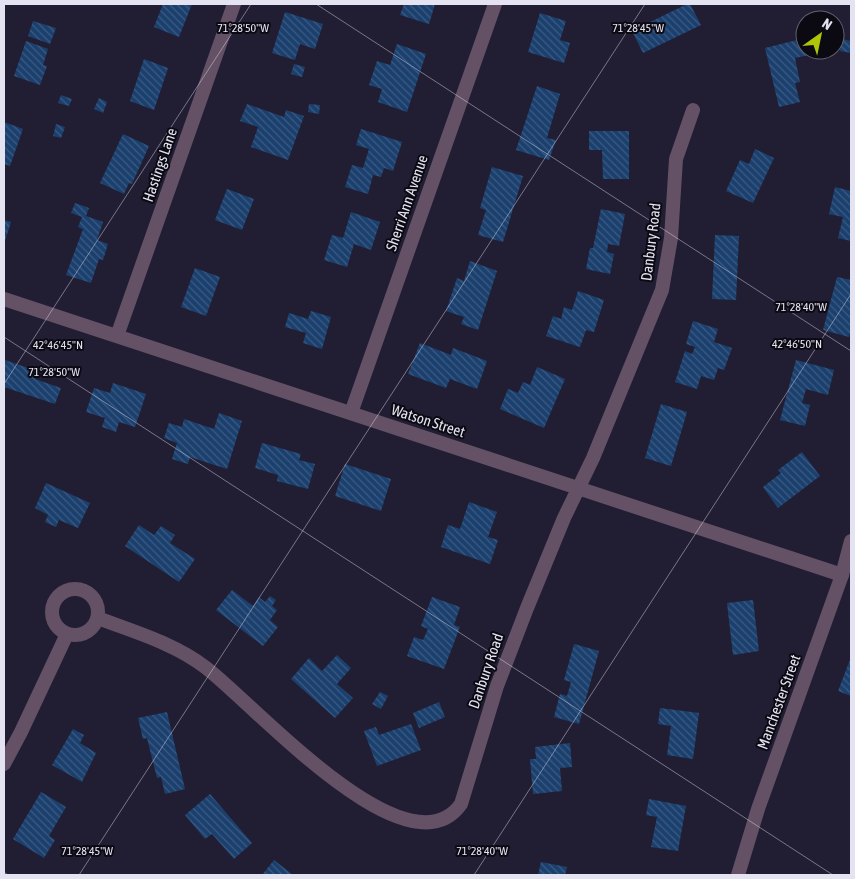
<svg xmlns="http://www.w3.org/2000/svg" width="855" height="879" font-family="'Asap Condensed',sans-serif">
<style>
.building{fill:url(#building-back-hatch)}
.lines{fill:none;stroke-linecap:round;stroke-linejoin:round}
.minor{stroke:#645166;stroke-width:14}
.tertiary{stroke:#645166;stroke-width:14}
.ticks{fill:none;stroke:#e4e3f2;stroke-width:1;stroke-opacity:0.45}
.labels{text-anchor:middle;stroke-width:4;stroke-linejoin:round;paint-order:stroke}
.street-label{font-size:15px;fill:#e4e3f2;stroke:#0b0a13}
.ticks-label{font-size:12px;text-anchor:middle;fill:#e4e3f2;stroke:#0b0a13;stroke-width:4;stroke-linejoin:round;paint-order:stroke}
</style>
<defs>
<pattern id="building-back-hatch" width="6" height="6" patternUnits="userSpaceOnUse" patternTransform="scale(1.25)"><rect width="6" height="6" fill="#1b406e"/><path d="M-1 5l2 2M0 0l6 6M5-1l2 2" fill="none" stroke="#3c5b83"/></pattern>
</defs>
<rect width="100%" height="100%" fill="#211e33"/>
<path class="building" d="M163,4H192L179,37L154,27Z
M404,4H435L429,24L400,15Z
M687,4H690L701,25L643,53L632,31Z
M285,12L323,24L315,49L300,44L295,60L272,53Z
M540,13L566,21L560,40L570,43L564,63L528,52Z
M33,21L56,28L50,44L28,36Z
M805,38V50H807L809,55L795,58L800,82L795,83L800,102L779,107L765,48Z
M842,39L851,41V53L840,51Z
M26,41L48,49L43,65L47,66L40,85L14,76Z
M397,44L426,54L407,112L378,102L382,89L369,85L377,61L390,65Z
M144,59L168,68L154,110L130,101Z
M294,64L305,67L302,77L291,74Z
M537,86L560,94L547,138L556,140L549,160L516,150Z
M61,95L72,99L69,106L58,103Z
M99,98L107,102L103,113L94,109Z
M247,104L284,117L286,110L304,116L288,160L251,147L258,127L240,121Z
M309,104L320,105L319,114L308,112Z
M4,122L23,129L10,166L4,164Z
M56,124L65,127L61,138L53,136Z
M361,129L402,142L393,171L384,168L381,177L373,175L368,194L345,187L352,165L363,168L369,149L356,145Z
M589,131H629V179H603L602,150H589Z
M123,134L149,146L132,184L129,183L124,194L100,183Z
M755,149L774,158L753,203L726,191L740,160L749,164Z
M492,167L523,176L503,242L478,235L486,210L480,208Z
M835,187L851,191V241L838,238L843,217L829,214Z
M227,189L254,199L242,230L215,220Z
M75,203L89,208L86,216L103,222L97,240L108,244L103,260L99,259L91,283L66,275L83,229L78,227L82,217L71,213Z
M601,209L625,214L619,246L608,244L607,252L614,254L610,274L586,269L590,248H593Z
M351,212L380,222L371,250L354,244L347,267L324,260L332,235L343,238Z
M4,220L11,222L4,244Z
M715,235L739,236L736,300L712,299Z
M470,261L497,271L478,330L461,324L464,317L446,311L457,278L464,281Z
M195,268L220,277L206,316L181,307Z
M837,277L851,280V328L849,337L823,330Z
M578,291L604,300L594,332L586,330L580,347L546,336L553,316L561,319L564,307L572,310Z
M311,311L331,317L322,349L303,343L306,333L285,327L289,313L308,319Z
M693,321L718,329L714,342L732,348L724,370L718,368L714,380L701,376L697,389L675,382L685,351L692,354L695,347L686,344Z
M420,343L451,355L453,348L487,361L477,389L450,379L446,388L408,374Z
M5,360L37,371L35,379L61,388L55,404L4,387Z
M796,360L834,370L828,395L806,389L802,403L810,405L805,426L780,420Z
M537,367L565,379L544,428L500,409L508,389L518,393L523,382L530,385Z
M113,383L146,394L135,427L119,422L116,432L102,427L105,418L86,412L94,388L110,393Z
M661,404L687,412L671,466L645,458Z
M219,413L242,421L227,469L190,457L188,464L172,459L177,443L164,438L169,423L182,427L184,419L214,429Z
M262,443L301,454L299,460L315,464L308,489L277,481L278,475L255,468Z
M802,452L820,476L778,508L763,487L781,473L778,470Z
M345,464L391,479L381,511L335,496Z
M46,483L90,503L78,528L59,520L56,527L45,522L48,515L35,508Z
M469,502L497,512L488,537L498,540L490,564L441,547L448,525L460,529Z
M139,525L154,535L161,526L175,535L170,543L195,559L179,582L125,546Z
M232,590L253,606L259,597L265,602L270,596L276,600L272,606L277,610L270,620L278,627L263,646L216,610Z
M432,597L460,607L454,625L460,627L444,669L407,656L414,637L423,640L428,629L421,626Z
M753,600L759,651L733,655L727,603Z
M574,644L599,651L579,724L554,717L560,694L567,696L571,682L564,680Z
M337,655L351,668L337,684L353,698L335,718L291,679L309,658L322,671Z
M851,657V696L838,691Z
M380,692L388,696L381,709L372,704Z
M439,702L445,717L419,728L413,713Z
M660,708L699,713L693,759L667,755L671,726L658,724Z
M167,712L185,789L165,794L161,777L157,778L147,738L143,739L138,718Z
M411,724L421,750L377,766L364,731L376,727L379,735Z
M73,729L84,735L80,743L96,753L82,782L52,765Z
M570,743L572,767L560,768L562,791L533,794L530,759H536L535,747Z
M41,792L66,807L49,836L55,840L44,858L13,839Z
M210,794L252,843L234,859L212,834L205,839L185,815Z
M649,799L686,806L678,851L651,847L657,817L646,815Z
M274,860L293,875H262Z
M541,862L567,867L565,875H538Z"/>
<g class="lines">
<path class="minor" d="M4,299L842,575
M117,336L234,4
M351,413L495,4
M52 612a23 23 0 1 1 46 0a23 23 0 1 1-46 0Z
M98,618C134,632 174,643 205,667C252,702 408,879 461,804L497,686L527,608L564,518L593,458L662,290L671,238L676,159L693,110
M4,764L21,732L67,634"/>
<path class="tertiary" d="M738,875L758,809L842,575L851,541"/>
</g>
<path class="ticks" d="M316,4L851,351M4,337L833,875M4,384L251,4M4,872L8,875M79,875L645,4M474,875L851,294"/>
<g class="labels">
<g class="street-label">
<text transform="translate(160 165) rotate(-71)" y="5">Hastings Lane</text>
<text transform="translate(407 203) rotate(-71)" y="5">Sherri Ann Avenue</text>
<text transform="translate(651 242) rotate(-83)" y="5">Danbury Road</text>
<text transform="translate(428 421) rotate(18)" y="5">Watson Street</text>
<text transform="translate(486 671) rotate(-71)" y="5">Danbury Road</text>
<text transform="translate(779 702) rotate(-70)" y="5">Manchester Street</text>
</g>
</g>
<g class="ticks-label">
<text x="243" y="32">71°28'50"W</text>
<text x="638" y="32">71°28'45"W</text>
<text x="801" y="311">71°28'40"W</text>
<text x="797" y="348">42°46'50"N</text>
<text x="58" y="349">42°46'45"N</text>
<text x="54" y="376">71°28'50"W</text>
<text x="87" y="855">71°28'45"W</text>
<text x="482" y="855">71°28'40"W</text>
</g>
<rect width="855" height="879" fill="none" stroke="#e4e3f2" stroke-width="10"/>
<g transform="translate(820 35) rotate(33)"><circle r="24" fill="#0b0a13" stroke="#62616c"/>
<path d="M0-4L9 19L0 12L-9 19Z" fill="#aec508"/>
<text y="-8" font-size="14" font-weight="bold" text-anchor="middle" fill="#e4e3f2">N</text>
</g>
</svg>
